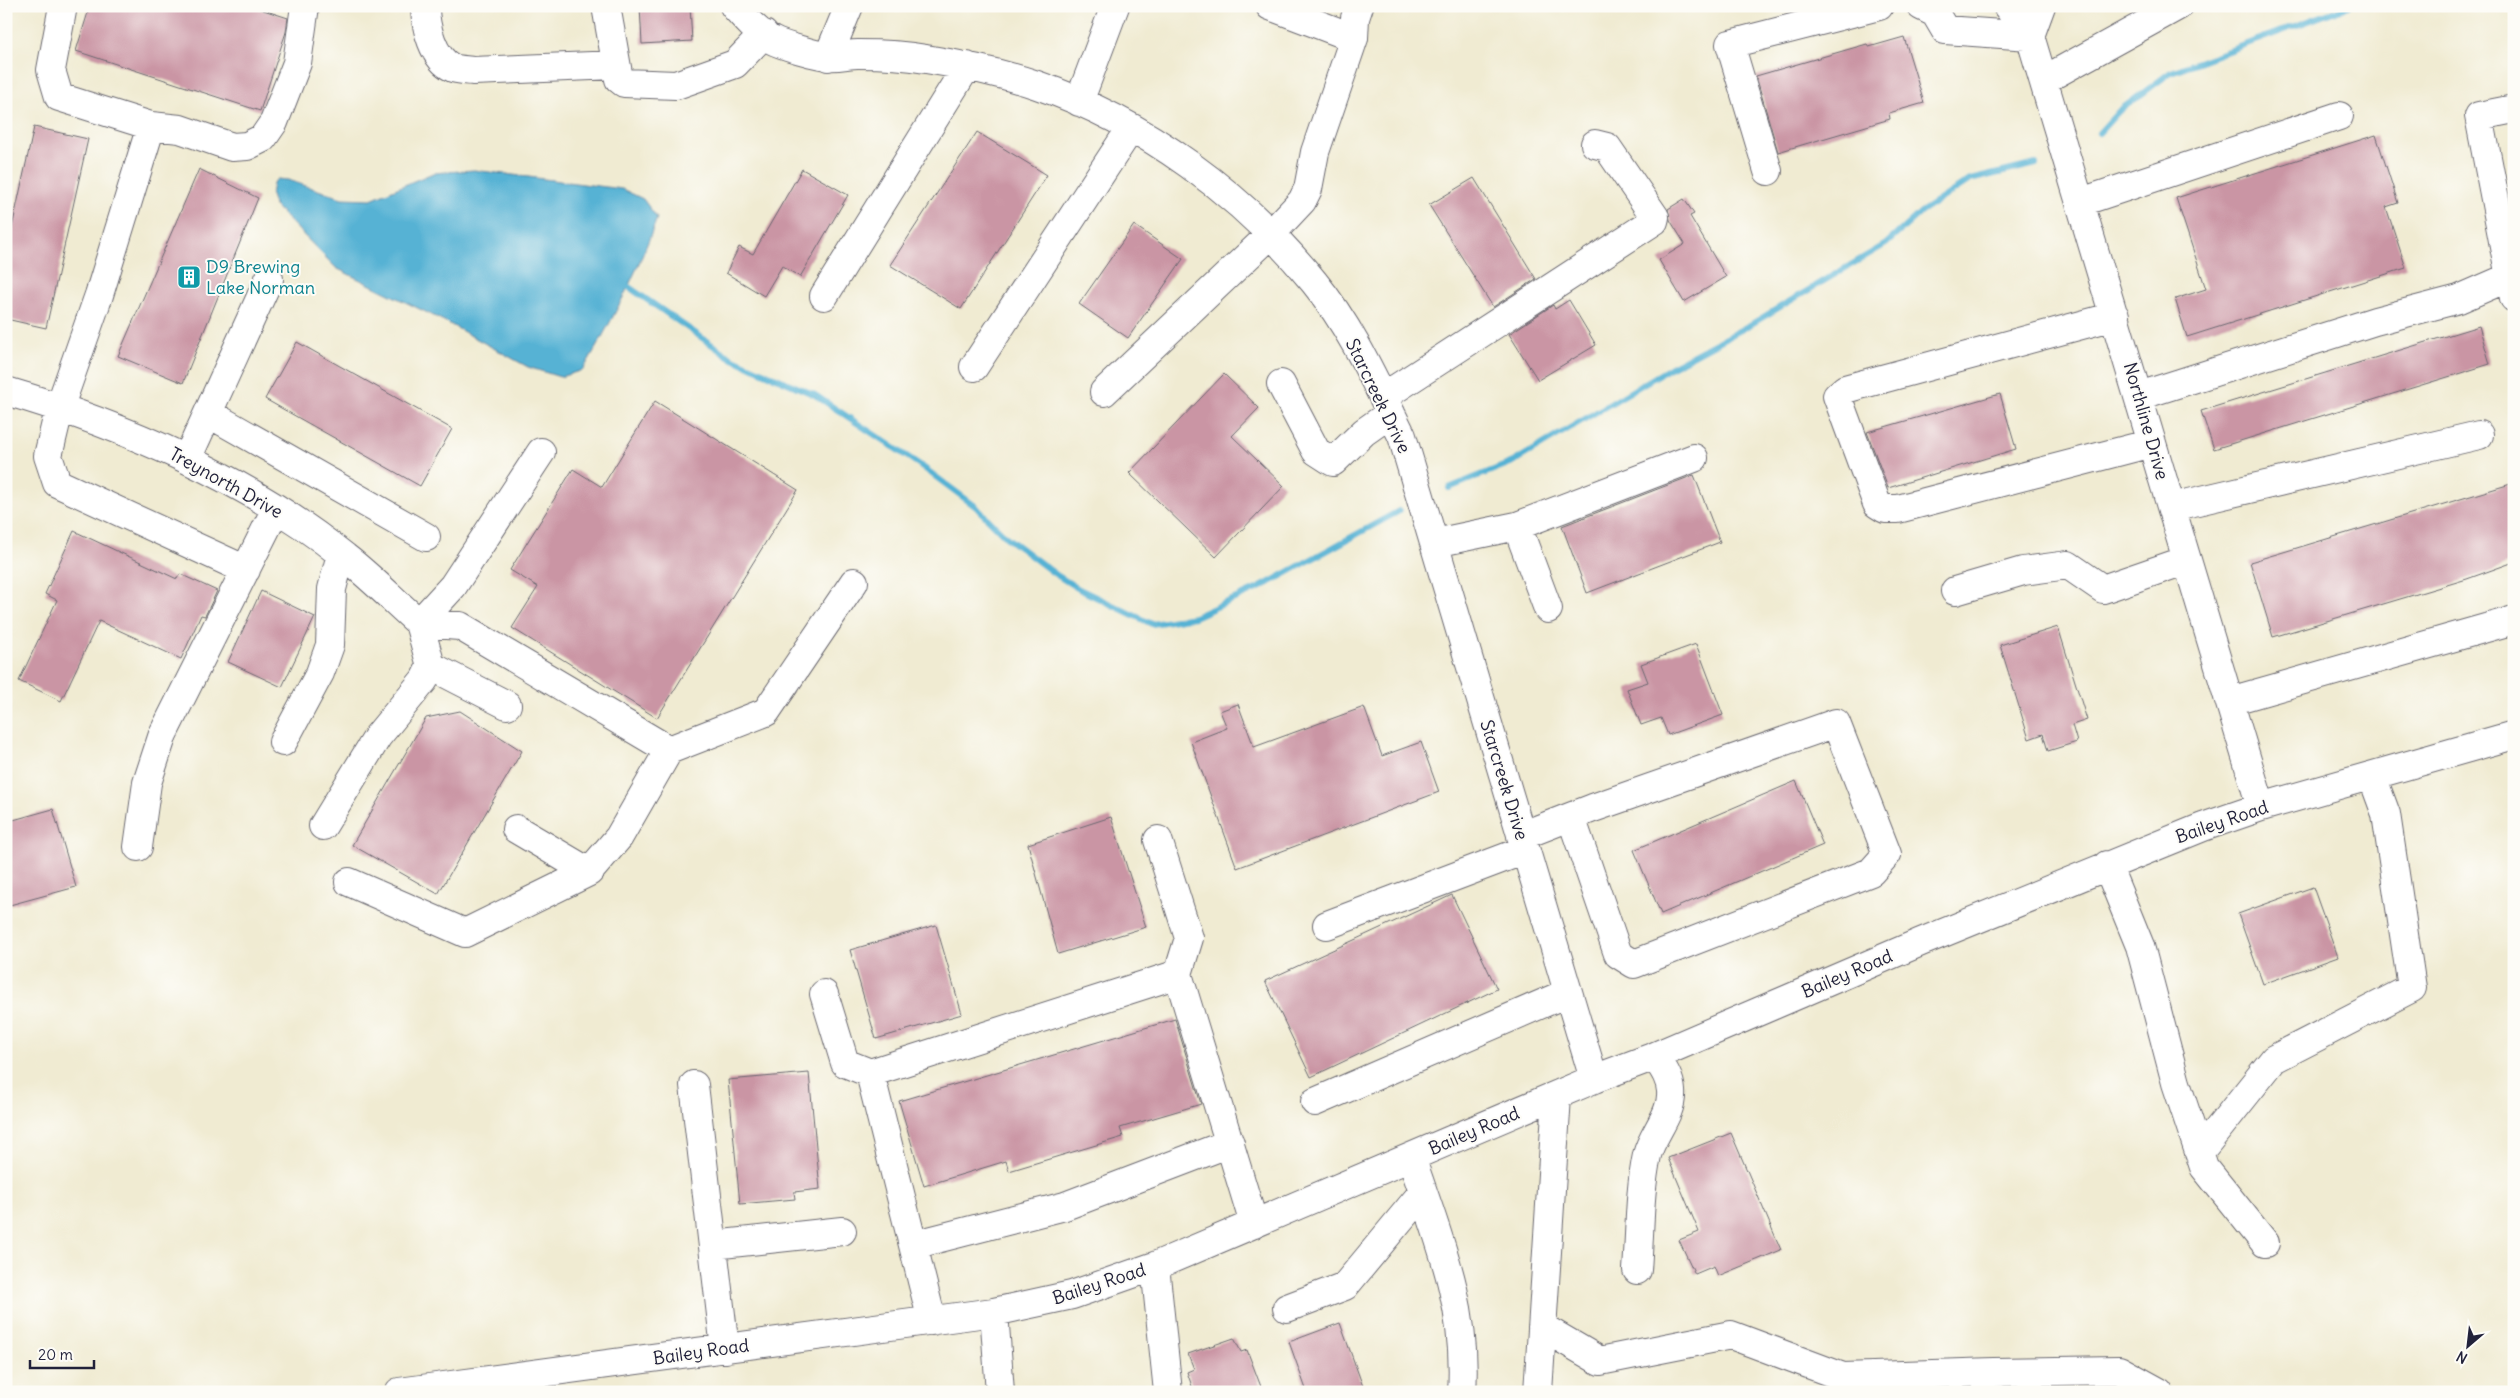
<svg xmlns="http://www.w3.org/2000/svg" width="2520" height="1398" font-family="Delius,sans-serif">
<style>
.water{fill:#56b2d4;stroke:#3c6a88}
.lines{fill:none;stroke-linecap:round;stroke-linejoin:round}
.stream{stroke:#56b2d4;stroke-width:6}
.building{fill:#ca95a4}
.minor-casing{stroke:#6a6870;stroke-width:30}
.minor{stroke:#fff;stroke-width:28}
.labels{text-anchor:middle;stroke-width:4;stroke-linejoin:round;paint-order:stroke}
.culture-label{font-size:18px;fill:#0d838f;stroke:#fdfcf7;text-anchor:start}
.street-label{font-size:18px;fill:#22223b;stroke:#fdfcf7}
</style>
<rect width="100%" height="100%" fill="#fdfcf7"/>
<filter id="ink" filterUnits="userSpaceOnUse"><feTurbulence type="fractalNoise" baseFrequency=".02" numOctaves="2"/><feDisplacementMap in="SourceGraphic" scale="10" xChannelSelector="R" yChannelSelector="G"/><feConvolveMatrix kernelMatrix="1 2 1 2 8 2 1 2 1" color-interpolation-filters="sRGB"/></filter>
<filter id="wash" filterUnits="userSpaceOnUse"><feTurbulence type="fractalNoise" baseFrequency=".0096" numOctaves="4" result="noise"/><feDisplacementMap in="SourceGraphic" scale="20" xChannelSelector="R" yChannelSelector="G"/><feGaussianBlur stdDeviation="1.12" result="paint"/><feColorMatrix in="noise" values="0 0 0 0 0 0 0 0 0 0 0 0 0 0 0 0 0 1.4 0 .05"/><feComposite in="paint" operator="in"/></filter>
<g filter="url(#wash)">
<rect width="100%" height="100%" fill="#f0ebd2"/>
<path class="water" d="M474,170L622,189L643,199L657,218C638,272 612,321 583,370L560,377L528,367L444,321L336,268L274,205L271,195L273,183L277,179L288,180L342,198L371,199L433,173Z"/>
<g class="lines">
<path class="stream" d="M2099,133L2119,111L2171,72L2349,6
M623,283L731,358L815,395L920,465L975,506L1006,537L1055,574L1079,589L1152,624L1194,617L1261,587L1399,511
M1449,488L1513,462L1675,365L1748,326L1886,244L1921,212L1970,180L2036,164"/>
</g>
<g id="blocks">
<path class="building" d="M90,6H251L288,18L286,32L260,111L76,51Z
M640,6H690L692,41L642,44Z
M1904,37L1924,103L1889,113L1890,119L1778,152L1756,76L1867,44L1869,47Z
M34,127L88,139L46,328L6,319V255Z
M977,132L1047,175L961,309L890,265Z
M2376,135L2398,203L2386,207L2406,268L2187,337L2175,299L2206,289L2176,198Z
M199,169L258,198L183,383L118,356Z
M802,169L848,195L800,277L782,266L764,296L726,273L739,247L753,254Z
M1474,178L1536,279L1493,307L1429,205Z
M1684,199L1694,214L1690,216L1726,277L1684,302L1659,260L1685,244L1670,220L1668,209Z
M1134,225L1183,259L1128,338L1079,304Z
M1569,300L1596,345L1538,380L1509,334L1553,305L1555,309Z
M2479,326L2490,364L2214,449L2201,411Z
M297,342L452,429L420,486L265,399Z
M1224,374L1259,408L1232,436L1284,486L1216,557L1129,473Z
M2000,394L2016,449L1888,488L1867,432Z
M655,401L798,490L657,718L512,628L538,587L510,570L573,469L602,487Z
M1694,475L1720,542L1587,593L1562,526Z
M2514,483V562L2467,579L2273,637L2250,562Z
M74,531L177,579L180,574L217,591L205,616L201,615L181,659L99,621L61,701L19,681L57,600L45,594Z
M261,591L315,617L282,687L228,662Z
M2058,627L2087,720L2072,725L2077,742L2048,751L2043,734L2029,739L2000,645Z
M1696,644L1723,715L1668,735L1661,718L1641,725L1627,689L1648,682L1641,664Z
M1238,704L1254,747L1364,707L1382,756L1421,742L1439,792L1237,868L1191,742L1227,728L1220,711Z
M460,711L522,751L438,894L352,845L426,718Z
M1796,781L1823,845L1661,914L1634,850Z
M53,809L76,887L6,906V822Z
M1111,817L1146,927L1058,954L1028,844Z
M2313,887L2338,957L2263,984L2238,914Z
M1452,895L1497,989L1311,1077L1265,981Z
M936,925L962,1014L876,1039L850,950Z
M1175,1019L1201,1104L1120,1128L1123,1137L1009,1171L1006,1161L924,1186L899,1101Z
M809,1073L820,1189L794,1192L795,1199L740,1204L728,1080Z
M1731,1133L1781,1250L1718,1276L1714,1266L1695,1274L1679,1240L1699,1232L1668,1158Z
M1340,1323L1365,1392H1307L1289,1342Z
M1234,1338L1241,1352L1247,1350L1263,1392H1194L1187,1372L1194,1369L1188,1354Z"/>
</g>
</g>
<g filter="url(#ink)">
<use href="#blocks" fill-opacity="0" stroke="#6a6870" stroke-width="1"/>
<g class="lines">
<g class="minor-casing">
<path id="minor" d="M63,6L51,70L59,97L151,126
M425,6C425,26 433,59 453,68C458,70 467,70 473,71L616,65
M606,6L619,79L624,83L676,85L735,64L764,34
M734,6C744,17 758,34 772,40C781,45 819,56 829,56C838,57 849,54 858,54C881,54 904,55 926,59C964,65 1001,73 1037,85C1145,122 1242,194 1314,282C1351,327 1376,383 1402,436L1594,1079
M1921,6L1935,13L1945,30L2030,36
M2007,6L2030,36L2261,807
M2030,36L2041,6
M1354,38L1355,18L1359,6
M828,57L849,6
M2044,80L2178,6
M1079,102L1115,6
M2514,109L2479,116L2514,298
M1768,171L1730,44L1879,6
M2081,202L2339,116
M824,296L967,66
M2115,316L1845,389L1837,396L1877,504L1885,509H1898L2152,443
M974,367L1131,128
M1281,384L1316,451L1333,462L1364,432L1391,413
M6,391C123,425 250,480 345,557C371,577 394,601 419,623
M1104,392L1271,234L1302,201L1308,189L1315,152L1354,38L1270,6
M2139,396L2375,321L2459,299L2514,275
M1383,397L1654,221L1655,217L1607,147L1595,144
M208,413L426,537
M187,459L269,279
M2172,507L2479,435
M1517,526L1548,609
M1435,543L1517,526L1694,458
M246,570L57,483L48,456L60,406L99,295L151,126L180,129L232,147L247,146L263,138L274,122L297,63L305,6
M1955,591L2023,571L2068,565L2103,589L2187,560
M419,623L460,626L669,750L766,712L854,582
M419,623L453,586L541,452
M431,666L507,705
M2230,701L2514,620
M283,742L320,673L330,645L332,589L341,554
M323,826L378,736L424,680L431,666L419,623
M516,829L589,872
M1521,836L1593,808L1836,723L1887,854L1871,872L1634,964L1618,954L1571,817
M1158,840L1189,938L1178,974
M138,847L147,783L163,734L276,509
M2107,865L2140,946L2176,1083L2204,1167L2265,1243
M349,882L465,933L589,872L619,837L669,750
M1327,925L1525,850
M824,994L845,1063L870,1073
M694,1085L725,1349
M1315,1102L1567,993
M2199,1153L2274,1059L2412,988L2386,814L2372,776
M1411,1157C1438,1237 1468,1306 1462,1392
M713,1245L842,1231
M913,1245L1065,1206L1230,1143
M1155,1266L1168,1392
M1637,1270C1640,1232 1639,1193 1647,1155C1652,1134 1673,1114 1671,1091C1670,1077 1662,1067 1655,1056
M1287,1308L1345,1286L1423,1192
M994,1312L1000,1392
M932,1321L870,1073L1178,974L1254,1224
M1542,1327L1600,1361L1731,1335L1843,1377L1994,1372
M399,1392L994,1312L1072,1295L1155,1266L1594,1079L1655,1056L1921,942L2203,827L2261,807L2514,735
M1538,1392L1557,1096
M1986,1392L1994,1372L2119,1370L2159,1392"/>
</g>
<use href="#minor" class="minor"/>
</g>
</g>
<defs>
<g id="building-square" transform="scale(1.25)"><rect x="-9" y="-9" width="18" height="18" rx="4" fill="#0f9aa8" stroke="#fdfcf7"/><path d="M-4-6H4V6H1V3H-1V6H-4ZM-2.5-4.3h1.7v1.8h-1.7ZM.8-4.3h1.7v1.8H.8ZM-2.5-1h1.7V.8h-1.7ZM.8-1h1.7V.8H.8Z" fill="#fff"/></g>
</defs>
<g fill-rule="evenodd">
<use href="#building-square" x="189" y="277"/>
</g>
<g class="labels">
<g class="culture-label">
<text x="206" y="273">D9 Brewing<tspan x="206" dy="21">Lake Norman</tspan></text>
</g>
<g class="street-label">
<text transform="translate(1378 396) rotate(64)" y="6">Starcreek Drive</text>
<text transform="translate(2146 421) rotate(74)" y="6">Northline Drive</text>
<text transform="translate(226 483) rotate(29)" y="6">Treynorth Drive</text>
<text transform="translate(1504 780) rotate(73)" y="6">Starcreek Drive</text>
<text transform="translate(2222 822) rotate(-19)" y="6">Bailey Road</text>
<text transform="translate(1847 974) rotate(-23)" y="6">Bailey Road</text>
<text transform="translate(1474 1131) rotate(-23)" y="6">Bailey Road</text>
<text transform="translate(1099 1284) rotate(-18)" y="6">Bailey Road</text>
<text transform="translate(701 1352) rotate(-8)" y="6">Bailey Road</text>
</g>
</g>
<rect width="2520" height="1398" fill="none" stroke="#fdfcf7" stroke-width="25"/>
<g transform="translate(2468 1346) rotate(208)" stroke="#fdfcf7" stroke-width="4" paint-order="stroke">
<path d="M0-4L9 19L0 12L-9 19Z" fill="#22223b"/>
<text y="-8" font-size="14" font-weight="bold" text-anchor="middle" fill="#22223b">N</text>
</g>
<path d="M30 1360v8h64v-8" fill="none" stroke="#22223b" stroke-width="2.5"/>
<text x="38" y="1360" font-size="15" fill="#22223b" stroke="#fdfcf7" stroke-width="4" paint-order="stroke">20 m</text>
</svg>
